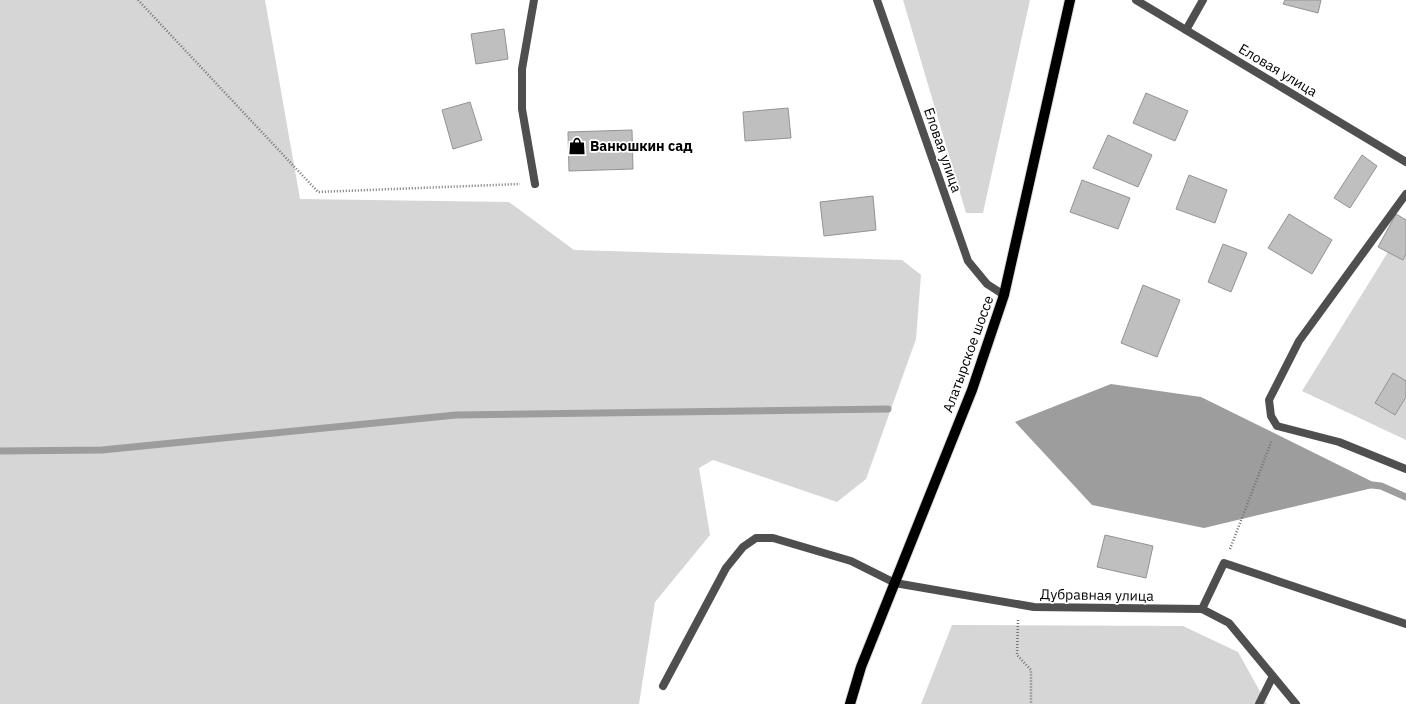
<svg xmlns="http://www.w3.org/2000/svg" width="1406" height="704" font-family="'IBM Plex Sans',sans-serif">
<style>
.green{fill:#d6d6d6}
.water{fill:#9d9d9d}
.lines{fill:none;stroke-linecap:round;stroke-linejoin:round}
.stream{stroke:#9d9d9d;stroke-width:7}
.building{fill:#bfbfbf;stroke:#939393}
.primary-casing{stroke:#dbdbdb;stroke-width:12}
.path{stroke:#717171;stroke-width:2.5;stroke-dasharray:1 2;stroke-linecap:butt}
.service{stroke:#4f4f4f;stroke-width:8}
.minor{stroke:#4f4f4f;stroke-width:8}
.primary{stroke:#000;stroke-width:10}
.labels{text-anchor:middle;stroke-width:3.5;stroke-linejoin:round;paint-order:stroke}
.street-label{font-size:14px;fill:#000;stroke:#fff}
.poi-label{font-size:14px;font-weight:bold;fill:#000;stroke:#fff;text-anchor:start}
</style>
<rect width="100%" height="100%" fill="#fff"/>
<path class="green" d="M0,0H265L300,199L509,202L574,250L902,260L921,275L916,339L866,479L837,502L713,460L699,468L710,535L655,602L639,704H0Z
M903,0H1030L983,213H966Z
M1406,223V440L1302,391Z
M952,625L1183,626L1238,652L1267,704H921Z"/>
<path class="water" d="M1111,384L1201,397L1381,486L1204,528L1092,505L1015,422Z"/>
<g class="lines">
<path class="stream" d="M0,451L102,450L456,415L888,409
M1372,485L1381,486L1406,497"/>
</g>
<path class="building" d="M1285,0H1321L1318,13L1283,4Z
M504,29L508,59L476,64L471,34Z
M1146,93L1188,111L1175,141L1133,123Z
M470,102L482,140L453,149L442,110Z
M788,108L791,138L745,141L743,112Z
M632,130L633,169L569,171L568,132Z
M1108,135L1152,155L1138,187L1093,168Z
M1362,155L1377,166L1350,208L1334,198Z
M1189,175L1227,190L1215,223L1176,209Z
M1082,180L1130,198L1118,229L1070,212Z
M873,196L876,230L824,236L820,202Z
M1289,214L1332,240L1312,274L1268,248Z
M1396,214L1406,220V254L1403,260L1378,247Z
M1223,244L1247,253L1231,292L1208,282Z
M1143,285L1180,300L1157,357L1121,343Z
M1393,373L1406,381V397L1395,415L1375,403Z
M1105,535L1153,546L1146,578L1097,567Z"/>
<g class="lines">
<g class="primary-casing">
<path id="primary" d="M850,704L861,667L972,390L1004,295L1070,0"/>
</g>
<path class="path" d="M138,0L318,192L520,184
M1230,549L1272,440
M1018,620L1017,655L1031,670V704"/>
<path class="service" d="M534,0L522,69V109L535,184
M1186,30L1203,0
M1406,194L1299,341L1269,400L1271,416L1277,426L1339,442L1406,469
M1202,609L1224,563L1406,624
M663,686L726,568L743,547L756,538H773L851,561L895,583L1034,607L1202,609L1229,623L1296,704
M1259,704L1273,676"/>
<path class="minor" d="M877,0L968,261L987,284L1004,295
M1136,0L1406,162"/>
<use href="#primary" class="primary"/>
</g>
<defs>
<g id="shop-bare" transform="scale(1.38)"><path d="M-5-2.5h2.3a2.7 3.5 0 0 1 5.4 0H5L5.5 6h-11ZM-1.5-2.5h3a1.5 2.3 0 0 0-3 0Z" fill="#000" stroke="#fff" stroke-width="2.5" paint-order="stroke"/></g>
</defs>
<g fill-rule="evenodd">
<use href="#shop-bare" x="577" y="146"/>
</g>
<g class="labels">
<g class="street-label">
<text transform="translate(1278 70) rotate(31)" y="5">Еловая улица</text>
<text transform="translate(943 150) rotate(71)" y="5">Еловая улица</text>
<text transform="translate(968 354) rotate(-70)" y="5">Алатырское шоссе</text>
<text transform="translate(1097 595) rotate(1)" y="5">Дубравная улица</text>
</g>
<g class="poi-label">
<text x="590" y="151">Ванюшкин сад</text>
</g>
</g>
</svg>
